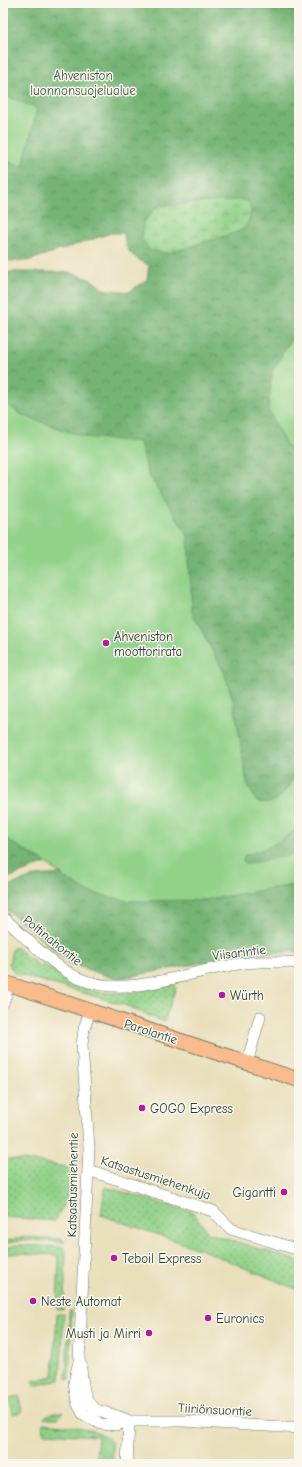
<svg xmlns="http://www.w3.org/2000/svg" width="302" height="1467" font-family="'Comic Neue',sans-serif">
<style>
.grass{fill:url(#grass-dots);stroke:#58885e}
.forest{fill:url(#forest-crowns);stroke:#4a7854}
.wetland{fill:url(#wetland-marsh);stroke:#58885e}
.pitch{fill:#92d289;stroke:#58885e}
.water{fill:url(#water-ripples);stroke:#3d7e86}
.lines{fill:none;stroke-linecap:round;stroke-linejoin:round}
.minor-casing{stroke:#667663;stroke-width:12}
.major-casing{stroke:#667663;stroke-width:16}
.minor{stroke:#fff;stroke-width:11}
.major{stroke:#fabb8c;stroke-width:14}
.poi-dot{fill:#b5179e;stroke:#fbf7ec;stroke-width:1.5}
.labels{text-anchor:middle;stroke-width:3;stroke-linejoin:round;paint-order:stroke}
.park-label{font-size:13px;fill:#365b45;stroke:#fbf7ec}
.poi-label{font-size:13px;fill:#1f3d34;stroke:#fbf7ec;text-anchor:start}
.street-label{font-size:13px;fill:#1f3d34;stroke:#fbf7ec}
</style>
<defs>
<pattern id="grass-dots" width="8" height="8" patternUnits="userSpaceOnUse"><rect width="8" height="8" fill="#92d289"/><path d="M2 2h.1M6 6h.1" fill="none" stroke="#77ac71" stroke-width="1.8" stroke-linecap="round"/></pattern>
<pattern id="forest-crowns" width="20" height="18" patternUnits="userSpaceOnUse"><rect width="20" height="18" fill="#75b475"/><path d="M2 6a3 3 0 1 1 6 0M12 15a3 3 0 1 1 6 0" fill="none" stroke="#5f9461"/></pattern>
<pattern id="wetland-marsh" width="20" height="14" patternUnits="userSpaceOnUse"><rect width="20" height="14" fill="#92d289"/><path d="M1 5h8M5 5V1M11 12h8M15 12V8" fill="none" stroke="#77ac71"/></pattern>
<pattern id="water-ripples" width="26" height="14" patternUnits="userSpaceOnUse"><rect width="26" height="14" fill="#5bbfd9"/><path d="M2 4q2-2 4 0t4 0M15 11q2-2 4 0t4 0" fill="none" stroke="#4b9cb1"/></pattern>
</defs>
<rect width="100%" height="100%" fill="#fbf7ec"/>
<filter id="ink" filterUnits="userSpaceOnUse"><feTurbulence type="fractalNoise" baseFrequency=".025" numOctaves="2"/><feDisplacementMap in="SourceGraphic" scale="8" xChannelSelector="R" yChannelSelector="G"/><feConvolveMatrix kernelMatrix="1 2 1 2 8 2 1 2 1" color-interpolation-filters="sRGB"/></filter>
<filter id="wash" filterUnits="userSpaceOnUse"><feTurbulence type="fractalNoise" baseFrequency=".012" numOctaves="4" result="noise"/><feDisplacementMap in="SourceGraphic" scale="16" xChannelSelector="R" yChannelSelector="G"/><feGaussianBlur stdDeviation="0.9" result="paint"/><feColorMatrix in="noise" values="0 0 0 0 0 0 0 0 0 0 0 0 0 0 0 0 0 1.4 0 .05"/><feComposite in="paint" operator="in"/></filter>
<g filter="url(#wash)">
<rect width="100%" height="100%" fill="#e9dfbb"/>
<path class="grass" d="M16,947L39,966L41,964C54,971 66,980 79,986C109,1000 144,990 174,984L176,988L164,1022L125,1005L14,973L9,964L12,949Z
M3,1159L34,1161L75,1169L66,1200L55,1221L3,1217Z
M105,1187L193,1212L208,1233L299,1261V1283L296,1289L202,1250L101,1215Z
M25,1237L62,1239L65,1242L23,1240L4,1244L6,1241Z
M16,1245L63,1247L66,1250L64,1310H57L59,1255L19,1253L3,1255V1249Z
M69,1311H72L69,1380L66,1378Z
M57,1314H64L60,1380L34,1386L32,1381L53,1376Z
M19,1396L22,1412L13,1414L9,1398Z
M64,1411L58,1418H44L47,1415Z
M43,1423C58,1424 104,1428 111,1442C114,1448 112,1457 112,1464H107V1459H96L98,1436L44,1433Z"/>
<path class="forest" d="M3,3H176L294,10L299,8V326L272,372L287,447L299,452V766C293,777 281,805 265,804C262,804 259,802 256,801L247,783L234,704L224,672L192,613L188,536L148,474L140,443L84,437L24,416L3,403V272H69L92,280L103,289L129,292L147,280L149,265C134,258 124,251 124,233H111L27,261H3V161L23,166L37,108L3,95Z
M299,826V853L247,864L243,861L244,855C266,850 283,841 299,826Z
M3,837L46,863L3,880Z
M60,874L65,878L130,901L204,900L299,884V952L248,954L116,979L71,964L3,907V897L8,886L36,876Z"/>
<path class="wetland" d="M233,200H247C253,212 251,220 243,230L169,253L151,251L142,241L143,223L157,206Z"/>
<path class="pitch" d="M3,95L37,108L23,166L3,161Z
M299,326V452L287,447L268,409L272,372Z
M3,403L24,416L84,437L140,442L148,474L188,536L192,613L224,672L234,704L247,783L256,801C280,810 290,784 299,766V826C283,841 266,850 245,855L243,861L247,864L299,853V884L204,900L130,901L88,892L65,878L46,863L3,837Z"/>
<path class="water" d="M176,3H299V8L294,10Z"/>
</g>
<g filter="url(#ink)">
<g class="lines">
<g class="minor-casing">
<path id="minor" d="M3,917C25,937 52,965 78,978C124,999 180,974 227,966C250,961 275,961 299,963
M3,1003L9,984
M90,1011L84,1029L82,1045L89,1148L79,1361L74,1383L77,1402L83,1414L101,1424L116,1425L129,1421H183L299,1428
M247,1063L260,1017
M88,1170L213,1211L231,1229L299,1250
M80,1362C83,1378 81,1406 100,1411C110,1414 120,1416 129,1421
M127,1464L129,1421"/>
</g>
<g class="major-casing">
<path id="major" d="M3,982L299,1080"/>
</g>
<use href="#minor" class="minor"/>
<use href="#major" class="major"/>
</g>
</g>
<g class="poi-dot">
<circle cx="106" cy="643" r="4"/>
<circle cx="222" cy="995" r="4"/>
<circle cx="142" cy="1108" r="4"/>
<circle cx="284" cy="1192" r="4"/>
<circle cx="114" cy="1258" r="4"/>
<circle cx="33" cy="1301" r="4"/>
<circle cx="208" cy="1318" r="4"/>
<circle cx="149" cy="1333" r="4"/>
</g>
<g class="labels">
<g class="park-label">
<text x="83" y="80">Ahveniston<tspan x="83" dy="15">luonnonsuojelualue</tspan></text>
</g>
<g class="poi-label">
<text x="114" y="641">Ahveniston<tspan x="114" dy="15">moottorirata</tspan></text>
<text x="230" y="1000">Würth</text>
<text x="150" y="1113">GOGO Express</text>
<text x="276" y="1197" text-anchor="end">Gigantti</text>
<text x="122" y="1263">Teboil Express</text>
<text x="41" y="1306">Neste Automat</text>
<text x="216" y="1323">Euronics</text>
<text x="141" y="1338" text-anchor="end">Musti ja Mirri</text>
</g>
<g class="street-label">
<text transform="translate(53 940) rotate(39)" y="5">Poltinahontie</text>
<text transform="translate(239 952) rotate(-7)" y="5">Viisarintie</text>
<text transform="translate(151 1031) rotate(18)" y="5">Parolantie</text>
<text transform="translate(156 1177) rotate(18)" y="5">Katsastusmiehenkuja</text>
<text transform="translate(72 1185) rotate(-89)" y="5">Katsastusmiehentie</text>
<text transform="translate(215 1409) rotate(3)" y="5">Tiiriönsuontie</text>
</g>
</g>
<rect width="302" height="1467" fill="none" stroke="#fbf7ec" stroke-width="16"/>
</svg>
